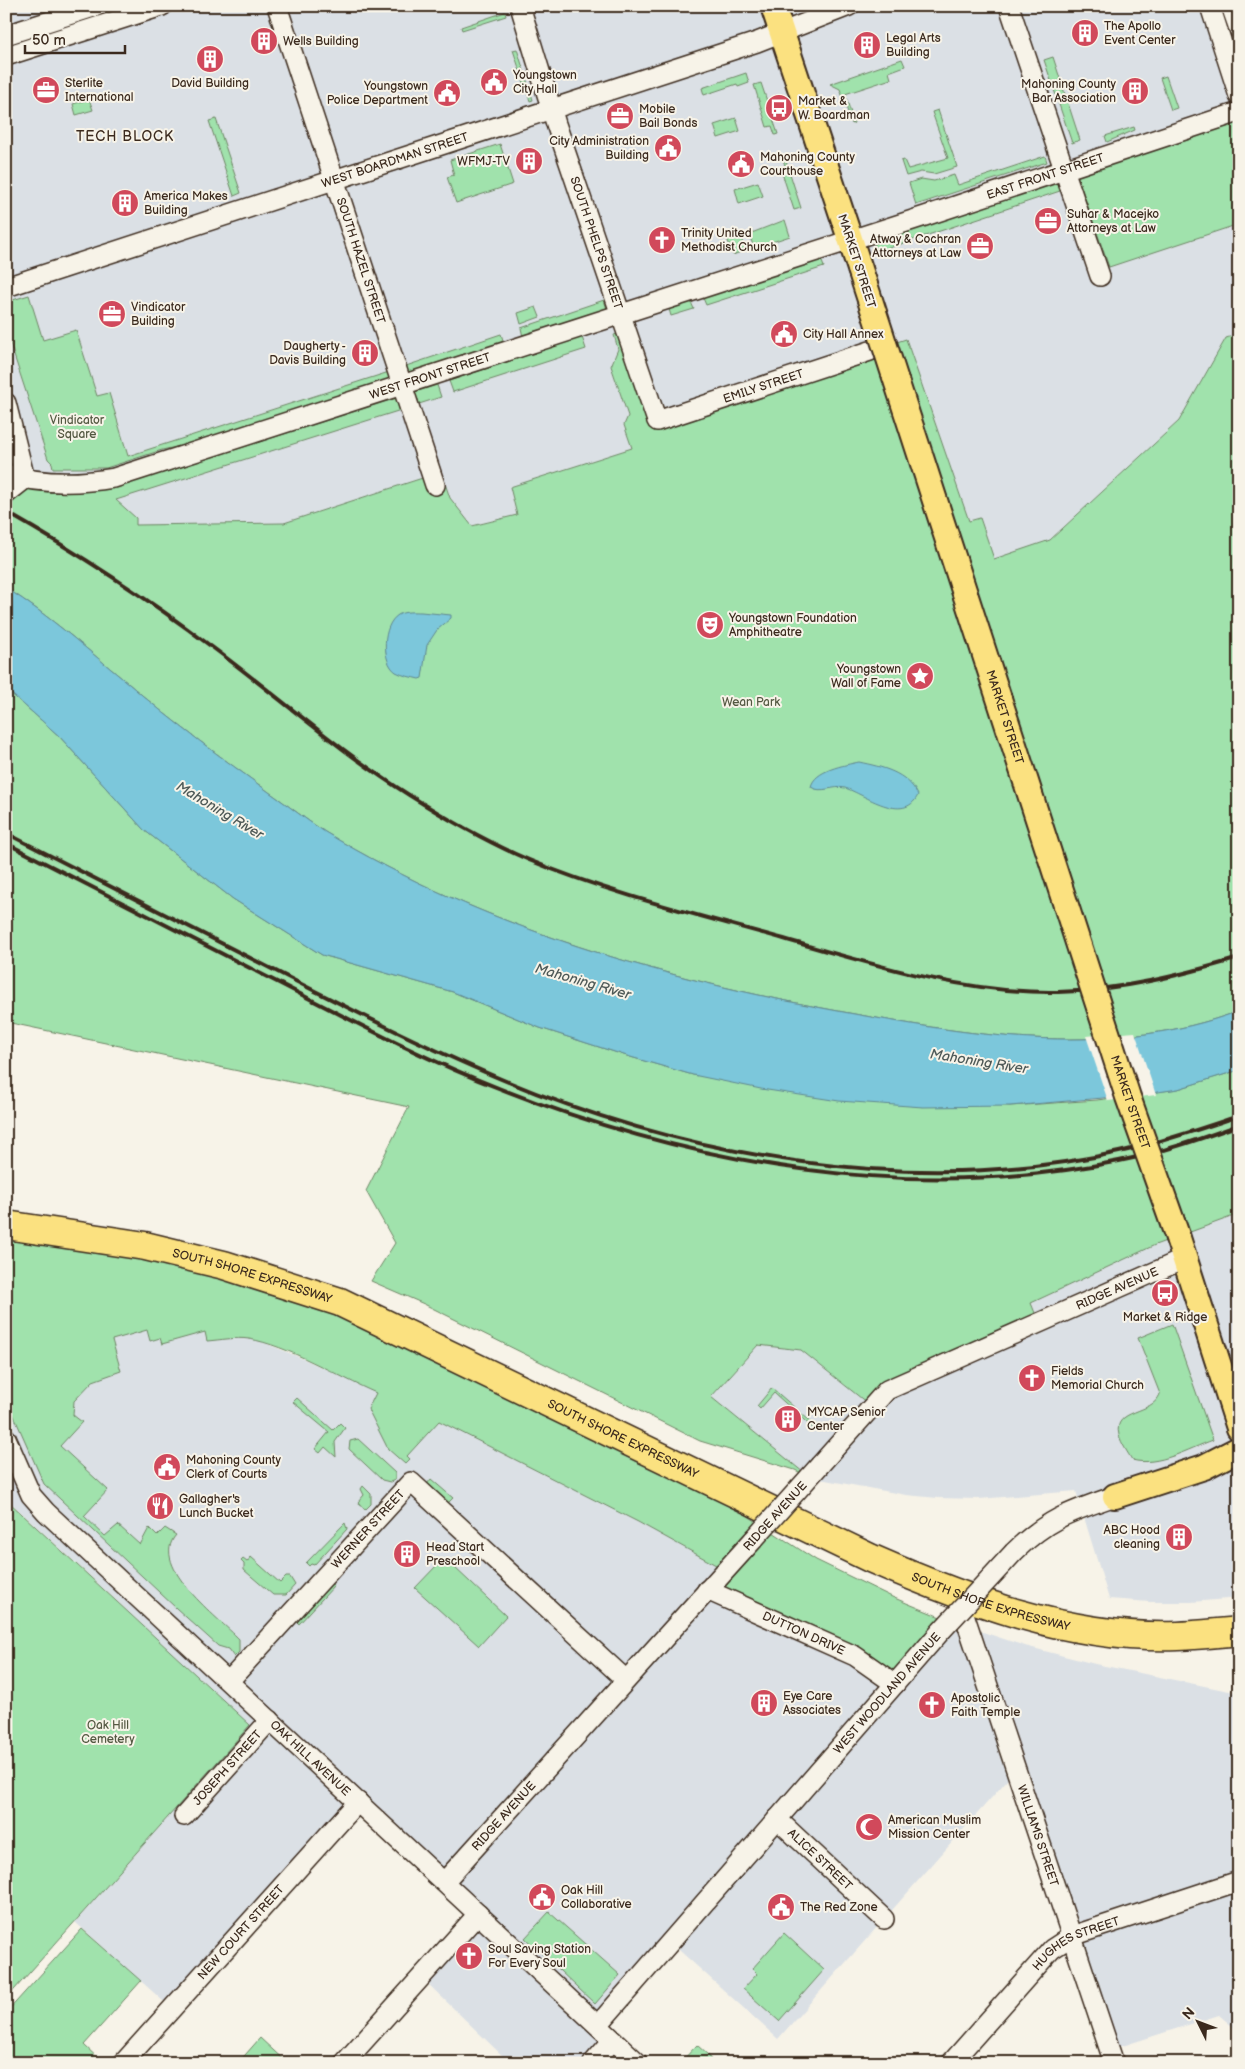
<svg xmlns="http://www.w3.org/2000/svg" width="1245" height="2069" font-family="'Balsamiq Sans',sans-serif">
<style>
.built{fill:#dbe0e5}
.green{fill:#a0e2ac;stroke:#6e8665}
.water{fill:#7bc7db;stroke:#61888f}
.pier{fill:#f7f3e8}
.lines{fill:none;stroke-linecap:round;stroke-linejoin:round}
.minor-casing{stroke:#3b2a1e;stroke-width:22}
.major-casing{stroke:#3b2a1e;stroke-width:28}
.highway-casing{stroke:#3b2a1e;stroke-width:31}
.minor{stroke:#f7f3e8;stroke-width:19}
.major{stroke:#fbe180;stroke-width:24}
.highway{stroke:#fbe180;stroke-width:28}
.rail{stroke:#3b2a1e;stroke-width:4}
.minor-bridge-casing{stroke:#3b2a1e;stroke-width:22;stroke-linecap:butt}
.major-bridge-casing{stroke:#3b2a1e;stroke-width:28;stroke-linecap:butt}
.minor-bridge{stroke:#f7f3e8;stroke-width:19}
.major-bridge{stroke:#fbe180;stroke-width:24}
.labels{text-anchor:middle;stroke-width:4;stroke-linejoin:round;paint-order:stroke}
.poi-label{font-size:12px;fill:#3b2a1e;stroke:#f7f3e8;text-anchor:start}
.street-label{font-size:12px;fill:#3b2a1e;stroke:#f7f3e8}
.park-label{font-size:12px;fill:#545842;stroke:#f7f3e8}
.neighbourhood-label{font-size:14px;letter-spacing:1px;fill:#3b2a1e;stroke:#f7f3e8}
.water-label{font-size:14px;font-style:italic;fill:#4e5957;stroke:#f7f3e8}
</style>
<rect width="100%" height="100%" fill="#f7f3e8"/>
<filter id="ink" filterUnits="userSpaceOnUse"><feTurbulence type="fractalNoise" baseFrequency=".02" numOctaves="2"/><feDisplacementMap in="SourceGraphic" scale="10" xChannelSelector="R" yChannelSelector="G"/><feConvolveMatrix kernelMatrix="1 2 1 2 8 2 1 2 1" color-interpolation-filters="sRGB"/></filter>
<g filter="url(#ink)">
<path class="built" d="M6,6H1239V334L1226,339L1179,421L1050,540L994,560L980,518L969,521L906,339L657,421L626,331L614,335L618,349L611,366L628,416L624,425L632,448L510,487L517,515L471,526L450,498L441,472L284,523L136,525L6,474Z
M1239,1214V1598L1191,1602H1150L1109,1599L1076,1491L979,1499L938,1498L906,1495L809,1477L711,1397L758,1345L801,1350L872,1407L1039,1322L1031,1303L1155,1245Z
M212,1321L306,1360L439,1421L638,1522L726,1570L950,1621L1025,1646L1095,1664L1239,1693V2032L1219,2015L1110,2050L1016,1770L778,2039L670,1942L598,2025L613,2040L593,2063H510L421,1977L477,1914L358,1802L172,2009L75,1922L250,1725L9,1501L6,1494V1378L136,1322Z"/>
<path class="green" d="M112,9L115,12L6,51V43Z
M505,12L506,16L462,30L461,27Z
M517,49L533,100L530,101L513,50Z
M1053,57L1080,140L1072,143L1044,60Z
M902,59L905,66L889,72L891,79L845,94L854,123L852,124L840,89L830,84Z
M746,73L749,83L738,87L737,84L704,95L702,88Z
M1166,76L1177,108L1171,110L1160,78Z
M761,83L778,134L775,135L772,126L767,127L754,85Z
M89,99L93,110L76,115L73,104Z
M938,110L957,167L934,174L921,172L906,176L901,161L904,160L908,169L948,158L932,112Z
M736,118L740,131L718,138L714,125Z
M216,119L241,193L234,196L209,121Z
M1239,122V224L1109,267L1077,175Z
M1134,127L1135,130L1107,142L1105,136Z
M500,144L513,184L456,203L447,177L454,175L450,160Z
M1045,156L1047,162L916,205L909,183L921,179L934,181L954,175L958,185Z
M785,158L801,208L794,210L781,170L786,169L783,159Z
M758,182L763,196L739,204L735,189Z
M1056,182L1060,191L877,252L873,242Z
M785,220L790,236L754,248L749,234Z
M739,234L746,250L733,255L727,238Z
M821,259L824,267L706,305L703,298Z
M29,295L43,340L76,330L97,396L109,393L128,456L389,372L391,380L213,439L162,450L106,468H53L52,463L48,459L6,331V302Z
M604,300L607,309L523,337L521,328Z
M691,302L694,309L671,316L669,309Z
M536,307L540,317L521,324L518,313Z
M626,331L657,420L906,339L969,521L980,518L994,559L1050,540L1179,421L1226,338L1239,334V1011C1111,1058 980,1037 849,1013C667,980 485,929 325,832C306,820 288,805 269,792C222,758 174,723 129,684C89,651 50,616 6,588V474L103,488L137,481L397,398L401,410L116,500L136,518V525L284,523L441,472L450,498L472,526L517,515L510,487L632,448L624,425L628,416L611,366L618,349L614,335Z
M501,334L504,343L406,375L403,367Z
M582,337L586,349L453,392L449,381Z
M437,385L441,397L419,404L418,399H414L412,393Z
M6,689L59,736L144,830L233,899L322,955L453,992L540,1028L627,1056L693,1075L1010,1106L1097,1100L1178,1089L1239,1070V1214L1155,1245L1031,1303L1039,1323L872,1407L801,1350L758,1345L711,1397L809,1477L795,1470L700,1441L424,1304L371,1281L395,1243L366,1191L409,1107L6,1022Z
M6,1225L224,1265L643,1448L816,1560L892,1597L950,1621L895,1684L707,1590L725,1570L638,1522L439,1421L407,1456L410,1459L405,1464L388,1449L368,1409L376,1393C339,1377 287,1345 249,1339C236,1337 220,1340 207,1341L205,1332L162,1344L160,1338L150,1341L147,1330L112,1340L121,1371L93,1381L74,1401L73,1415L82,1422L60,1446L108,1490L84,1516L105,1536L118,1525L140,1545L149,1528L157,1536L165,1528L176,1535C148,1566 220,1619 239,1639V1652L234,1657L228,1649L218,1646L176,1608L44,1484L6,1398Z
M1172,1324L1213,1440C1188,1449 1158,1467 1132,1460C1128,1453 1121,1443 1119,1435C1112,1408 1153,1415 1160,1394L1138,1338Z
M772,1388L817,1427L815,1430L774,1393L760,1409L757,1406Z
M297,1398L333,1430L340,1423L345,1428L335,1442L336,1457L325,1447L320,1453L315,1449L329,1432L293,1402Z
M358,1439L395,1473V1480L390,1482L382,1480L349,1449L350,1441Z
M431,1479L453,1498L448,1503L427,1484Z
M363,1486L371,1494V1504L365,1510L358,1502L364,1495L361,1489Z
M6,1494L9,1502L250,1725L6,1999Z
M345,1523L347,1529L314,1565L311,1564L309,1566L306,1563Z
M251,1557L280,1583L286,1577H290L295,1585L286,1595H273L244,1570V1564L241,1561L243,1559L247,1562Z
M438,1564L453,1566L506,1616L479,1646L415,1588Z
M331,1583L334,1586L299,1624L296,1621Z
M549,1912L620,1975L595,2004L525,1938Z
M82,1929L141,1981L84,2045L103,2063H6V2013Z
M784,1933L824,1970L779,2021L743,1989L757,1974L752,1969Z
M260,2038L287,2063H238Z
M697,2045L709,2056L712,2063H680Z"/>
<path class="water" d="M6,588C50,616 89,651 129,684C174,723 222,758 269,792C288,805 306,820 325,832C485,929 667,980 849,1013C980,1037 1111,1058 1239,1011V1070L1178,1089L1138,1095L1010,1106L923,1107L839,1101L761,1089L693,1075L627,1056L540,1028L453,992L322,955L233,899L144,830L59,736L6,689Z
M421,612L451,615V618L437,630L427,645L422,678L419,679C412,677 403,676 396,672C381,662 382,625 398,615C404,611 414,612 421,612Z
M859,762C882,767 907,772 918,795C904,825 864,794 845,788C834,785 821,794 811,787C814,770 845,765 859,762Z"/>
<path class="pier" d="M1135,1032L1156,1095L1108,1101L1086,1036Z"/>
<g class="lines">
<g class="minor-casing">
<g id="minor">
<path id="s1" d="M277,6L435,485"/>
<path id="s2" d="M520,6L556,124L657,421L870,351"/>
<path d="M1009,6L1100,276"/>
<path d="M1210,6L1239,96"/>
<path d="M1231,6L1239,29"/>
<path d="M6,35L97,6"/>
<path d="M6,56L162,6"/>
<path id="s3" d="M6,287L757,42L849,6"/>
<path d="M6,403L25,479"/>
<path id="s4" d="M6,474C40,484 79,484 114,478L925,216L1239,112"/>
<path d="M6,494L25,479"/>
<path id="s5" d="M6,1438L31,1495L46,1512L638,2063"/>
<path id="s6" d="M820,1465L887,1390L1184,1259"/>
<path d="M1014,1552C1047,1519 1072,1511 1115,1496"/>
<path id="s7" d="M707,1590L855,1656L895,1684"/>
<path id="s8" d="M962,1608L1114,2063"/>
<path id="s9" d="M229,1681L411,1482L626,1680"/>
<path id="s10" d="M184,1816L270,1720"/>
<path id="s11" d="M777,1819L884,1919"/>
<path id="s12" d="M444,1882L754,1539"/>
<path id="s13" d="M598,2025L941,1631"/>
<path id="s14" d="M123,2063L358,1802"/>
<path d="M344,2063L478,1914"/>
<path d="M593,2063L613,2040"/>
<path id="s15" d="M951,2063L1052,1949L1072,1936L1239,1881"/>
</g>
</g>
<g class="major-casing">
<path id="major" d="M773,6L860,269
M1178,1238L1239,1428
M1115,1496L1204,1467L1239,1449"/>
</g>
<g class="highway-casing">
<g id="highway">
<path id="s16" d="M6,1225L145,1246L224,1265L340,1302L870,1558C966,1600 1071,1640 1178,1636C1198,1635 1219,1633 1239,1631"/>
</g>
</g>
<use href="#minor" class="minor"/>
<use href="#major" class="major"/>
<use href="#highway" class="highway"/>
<path class="rail" d="M6,512C78,553 147,598 212,647C278,696 339,751 409,795C447,819 487,842 529,860C611,894 698,915 784,939C872,964 965,994 1058,992C1121,990 1179,976 1239,958
M6,833C92,877 178,921 264,965C342,1005 420,1045 501,1079C692,1159 915,1197 1119,1152C1160,1143 1199,1129 1239,1116
M6,843C96,889 186,935 275,981C349,1019 423,1059 501,1089C696,1166 911,1203 1119,1161C1160,1153 1200,1139 1239,1125"/>
<g class="minor-bridge-casing">
<path id="minor-bridge" d="M754,1539L820,1465
M941,1631L1014,1552"/>
</g>
<g class="major-bridge-casing">
<g id="major-bridge">
<path id="s17" d="M860,269L1128,1097L1178,1238"/>
</g>
</g>
<use href="#minor-bridge" class="minor-bridge"/>
<use href="#major-bridge" class="major-bridge"/>
</g>
</g>
<defs>
<g id="building-disc" transform="scale(1.4375)"><circle r="9.5" fill="#d1495b" stroke="#f7f3e8"/><path d="M-4-6H4V6H1V3H-1V6H-4ZM-2.5-4.3h1.7v1.8h-1.7ZM.8-4.3h1.7v1.8H.8ZM-2.5-1h1.7V.8h-1.7ZM.8-1h1.7V.8H.8Z" fill="#fff"/></g>
<g id="civic-disc" transform="scale(1.4375)"><circle r="9.5" fill="#d1495b" stroke="#f7f3e8"/><path d="M-.6-6.5H3V-4.5H.6V-3L4-1V1h2V6H-6V1h2V-1L-.6-3ZM-1.2 2.5V6h2.4V2.5Z" fill="#fff"/></g>
<g id="office-disc" transform="scale(1.4375)"><circle r="9.5" fill="#d1495b" stroke="#f7f3e8"/><path d="M-6-3h4V-5.5h4V-3h4V5H-6ZM-1-4.5V-3h2v-1.5ZM-6 0V1H6V0Z" fill="#fff"/></g>
<g id="bus-disc" transform="scale(1.4375)"><circle r="9.5" fill="#d1495b" stroke="#f7f3e8"/><path d="M-5-6H5V4H4V6H2V4H-2V6H-4V4H-5ZM-3.5-4V0h7V-4ZM-3.5 1.2v1.5H-2V1.2ZM2 1.2v1.5H3.5V1.2Z" fill="#fff"/></g>
<g id="church-disc" transform="scale(1.4375)"><circle r="9.5" fill="#d1495b" stroke="#f7f3e8"/><path d="M-1.2-6h2.4v3.5h3.3v2.4h-3.3V6h-2.4V-.1h-3.3v-2.4h3.3Z" fill="#fff"/></g>
<g id="theatre-disc" transform="scale(1.4375)"><circle r="9.5" fill="#d1495b" stroke="#f7f3e8"/><path d="M-5-5.5Q0-4 5-5.5V0Q5 5 0 6Q-5 5-5 0ZM-3.3-2.5H-1v1.5H-3.3ZM1-2.5H3.3v1.5H1ZM-2.8 1Q0 5.5 2.8 1Z" fill="#fff"/></g>
<g id="sight-disc" transform="scale(1.4375)"><circle r="9.5" fill="#d1495b" stroke="#f7f3e8"/><path d="M0-6L1.8-2.2L6-1.7L2.9 1.2L3.7 5.4L0 3.3L-3.7 5.4L-2.9 1.2L-6-1.7L-1.8-2.2Z" fill="#fff"/></g>
<g id="restaurant-disc" transform="scale(1.4375)"><circle r="9.5" fill="#d1495b" stroke="#f7f3e8"/><path d="M-5-6h1v4h1v-4h1v4h1v-4h1v5L-1.5 .5V6h-2V.5L-5-1ZM5-6V6H3V1.5H1.5Q1.5-4 5-6Z" fill="#fff"/></g>
<g id="mosque-disc" transform="scale(1.4375)"><circle r="9.5" fill="#d1495b" stroke="#f7f3e8"/><path d="M3.5-4.9A6 6 0 1 0 3.5 4.9A5 5 0 1 1 3.5-4.9Z" fill="#fff"/></g>
</defs>
<g fill-rule="evenodd">
<use href="#building-disc" x="1085" y="33"/>
<use href="#building-disc" x="264" y="41"/>
<use href="#building-disc" x="867" y="45"/>
<use href="#building-disc" x="210" y="59"/>
<use href="#civic-disc" x="494" y="82"/>
<use href="#office-disc" x="46" y="90"/>
<use href="#building-disc" x="1135" y="91"/>
<use href="#civic-disc" x="447" y="93"/>
<use href="#bus-disc" x="779" y="108"/>
<use href="#office-disc" x="620" y="116"/>
<use href="#civic-disc" x="668" y="148"/>
<use href="#building-disc" x="529" y="161"/>
<use href="#civic-disc" x="741" y="164"/>
<use href="#building-disc" x="125" y="203"/>
<use href="#office-disc" x="1048" y="221"/>
<use href="#church-disc" x="662" y="240"/>
<use href="#office-disc" x="980" y="246"/>
<use href="#office-disc" x="112" y="314"/>
<use href="#civic-disc" x="784" y="334"/>
<use href="#building-disc" x="365" y="353"/>
<use href="#theatre-disc" x="710" y="625"/>
<use href="#sight-disc" x="920" y="676"/>
<use href="#bus-disc" x="1165" y="1293"/>
<use href="#church-disc" x="1032" y="1378"/>
<use href="#building-disc" x="788" y="1419"/>
<use href="#civic-disc" x="167" y="1467"/>
<use href="#restaurant-disc" x="160" y="1506"/>
<use href="#building-disc" x="1179" y="1537"/>
<use href="#building-disc" x="407" y="1554"/>
<use href="#building-disc" x="764" y="1703"/>
<use href="#church-disc" x="932" y="1705"/>
<use href="#mosque-disc" x="869" y="1827"/>
<use href="#civic-disc" x="542" y="1897"/>
<use href="#civic-disc" x="781" y="1907"/>
<use href="#church-disc" x="469" y="1956"/>
</g>
<g class="labels">
<g class="poi-label">
<text x="1104" y="30">The Apollo<tspan x="1104" dy="14">Event Center</tspan></text>
<text x="886" y="42">Legal Arts<tspan x="886" dy="14">Building</tspan></text>
<text x="283" y="45">Wells Building</text>
<text x="513" y="79">Youngstown<tspan x="513" dy="14">City Hall</tspan></text>
<text x="65" y="87">Sterlite<tspan x="65" dy="14">International</tspan></text>
<text x="210" y="87" text-anchor="middle">David Building</text>
<text x="1116" y="88" text-anchor="end">Mahoning County<tspan x="1116" dy="14">Bar Association</tspan></text>
<text x="428" y="90" text-anchor="end">Youngstown<tspan x="428" dy="14">Police Department</tspan></text>
<text x="798" y="105">Market &amp;<tspan x="798" dy="14">W. Boardman</tspan></text>
<text x="639" y="113">Mobile<tspan x="639" dy="14">Bail Bonds</tspan></text>
<text x="649" y="145" text-anchor="end">City Administration<tspan x="649" dy="14">Building</tspan></text>
<text x="760" y="161">Mahoning County<tspan x="760" dy="14">Courthouse</tspan></text>
<text x="510" y="165" text-anchor="end">WFMJ-TV</text>
<text x="144" y="200">America Makes<tspan x="144" dy="14">Building</tspan></text>
<text x="1067" y="218">Suhar &amp; Macejko<tspan x="1067" dy="14">Attorneys at Law</tspan></text>
<text x="681" y="237">Trinity United<tspan x="681" dy="14">Methodist Church</tspan></text>
<text x="961" y="243" text-anchor="end">Atway &amp; Cochran<tspan x="961" dy="14">Attorneys at Law</tspan></text>
<text x="131" y="311">Vindicator<tspan x="131" dy="14">Building</tspan></text>
<text x="803" y="338">City Hall Annex</text>
<text x="346" y="350" text-anchor="end">Daugherty -<tspan x="346" dy="14">Davis Building</tspan></text>
<text x="729" y="622">Youngstown Foundation<tspan x="729" dy="14">Amphitheatre</tspan></text>
<text x="901" y="673" text-anchor="end">Youngstown<tspan x="901" dy="14">Wall of Fame</tspan></text>
<text x="1165" y="1321" text-anchor="middle">Market &amp; Ridge</text>
<text x="1051" y="1375">Fields<tspan x="1051" dy="14">Memorial Church</tspan></text>
<text x="807" y="1416">MYCAP Senior<tspan x="807" dy="14">Center</tspan></text>
<text x="186" y="1464">Mahoning County<tspan x="186" dy="14">Clerk of Courts</tspan></text>
<text x="179" y="1503">Gallagher's<tspan x="179" dy="14">Lunch Bucket</tspan></text>
<text x="1160" y="1534" text-anchor="end">ABC Hood<tspan x="1160" dy="14">cleaning</tspan></text>
<text x="426" y="1551">Head Start<tspan x="426" dy="14">Preschool</tspan></text>
<text x="783" y="1700">Eye Care<tspan x="783" dy="14">Associates</tspan></text>
<text x="951" y="1702">Apostolic<tspan x="951" dy="14">Faith Temple</tspan></text>
<text x="888" y="1824">American Muslim<tspan x="888" dy="14">Mission Center</tspan></text>
<text x="561" y="1894">Oak Hill<tspan x="561" dy="14">Collaborative</tspan></text>
<text x="800" y="1911">The Red Zone</text>
<text x="488" y="1953">Soul Saving Station<tspan x="488" dy="14">For Every Soul</tspan></text>
</g>
<g class="street-label">
<text dy="4" stroke="none"><textPath href="#s3" startOffset="409">WEST BOARDMAN STREET</textPath></text>
<text dy="4" stroke="none"><textPath href="#s4" startOffset="1088">EAST FRONT STREET</textPath></text>
<text dy="4" stroke="none"><textPath href="#s2" startOffset="249">SOUTH PHELPS STREET</textPath></text>
<text dy="4" stroke="none"><textPath href="#s1" startOffset="268">SOUTH HAZEL STREET</textPath></text>
<text transform="translate(857 261) rotate(72)" y="4">MARKET STREET</text>
<text dy="4" stroke="none"><textPath href="#s4" startOffset="441">WEST FRONT STREET</textPath></text>
<text dy="4" stroke="none"><textPath href="#s2" startOffset="549">EMILY STREET</textPath></text>
<text dy="4" stroke="none"><textPath href="#s17" startOffset="471">MARKET STREET</textPath></text>
<text dy="4" stroke="none"><textPath href="#s17" startOffset="876">MARKET STREET</textPath></text>
<text dy="4" stroke="none"><textPath href="#s16" startOffset="252">SOUTH SHORE EXPRESSWAY</textPath></text>
<text dy="4" stroke="none"><textPath href="#s6" startOffset="352">RIDGE AVENUE</textPath></text>
<text dy="4" stroke="none"><textPath href="#s16" startOffset="658">SOUTH SHORE EXPRESSWAY</textPath></text>
<text transform="translate(775 1516) rotate(-48)" y="4">RIDGE AVENUE</text>
<text dy="4" stroke="none"><textPath href="#s9" startOffset="206">WERNER STREET</textPath></text>
<text dy="4" stroke="none"><textPath href="#s16" startOffset="1061">SOUTH SHORE EXPRESSWAY</textPath></text>
<text dy="4" stroke="none"><textPath href="#s7" startOffset="106">DUTTON DRIVE</textPath></text>
<text dy="4" stroke="none"><textPath href="#s13" startOffset="440">WEST WOODLAND AVENUE</textPath></text>
<text dy="4" stroke="none"><textPath href="#s5" startOffset="446">OAK HILL AVENUE</textPath></text>
<text dy="4" stroke="none"><textPath href="#s10" startOffset="65">JOSEPH STREET</textPath></text>
<text dy="4" stroke="none"><textPath href="#s12" startOffset="89">RIDGE AVENUE</textPath></text>
<text dy="4" stroke="none"><textPath href="#s8" startOffset="240">WILLIAMS STREET</textPath></text>
<text dy="4" stroke="none"><textPath href="#s11" startOffset="59">ALICE STREET</textPath></text>
<text dy="4" stroke="none"><textPath href="#s14" startOffset="176">NEW COURT STREET</textPath></text>
<text dy="4" stroke="none"><textPath href="#s15" startOffset="176">HUGHES STREET</textPath></text>
</g>
<g class="park-label">
<text x="77" y="424">Vindicator<tspan x="77" dy="14">Square</tspan></text>
<text x="751" y="706">Wean Park</text>
<text x="108" y="1729">Oak Hill<tspan x="108" dy="14">Cemetery</tspan></text>
</g>
<g class="neighbourhood-label">
<text x="125" y="141">TECH BLOCK</text>
</g>
<g class="water-label">
<text transform="translate(220 810) rotate(31)" y="5">Mahoning River</text>
<text transform="translate(583 981) rotate(16)" y="5">Mahoning River</text>
<text transform="translate(979 1061) rotate(9)" y="5">Mahoning River</text>
</g>
</g>
<rect width="1245" height="2069" fill="none" stroke="#f7f3e8" stroke-width="25"/>
<rect x="12" y="12" width="1220" height="2044" fill="none" stroke="#3b2a1e" stroke-width="2" filter="url(#ink)"/>
<g transform="translate(1198 2022) rotate(312)" stroke="#f7f3e8" stroke-width="4" paint-order="stroke">
<path d="M0-4L9 19L0 12L-9 19Z" fill="#3b2a1e"/>
<text y="-8" font-size="14" font-weight="bold" text-anchor="middle" fill="#3b2a1e">N</text>
</g>
<path d="M25 45v8h100v-8" fill="none" stroke="#3b2a1e" stroke-width="2.5"/>
<text x="32" y="45" font-size="15" fill="#3b2a1e" stroke="#f7f3e8" stroke-width="4" paint-order="stroke">50 m</text>
</svg>
